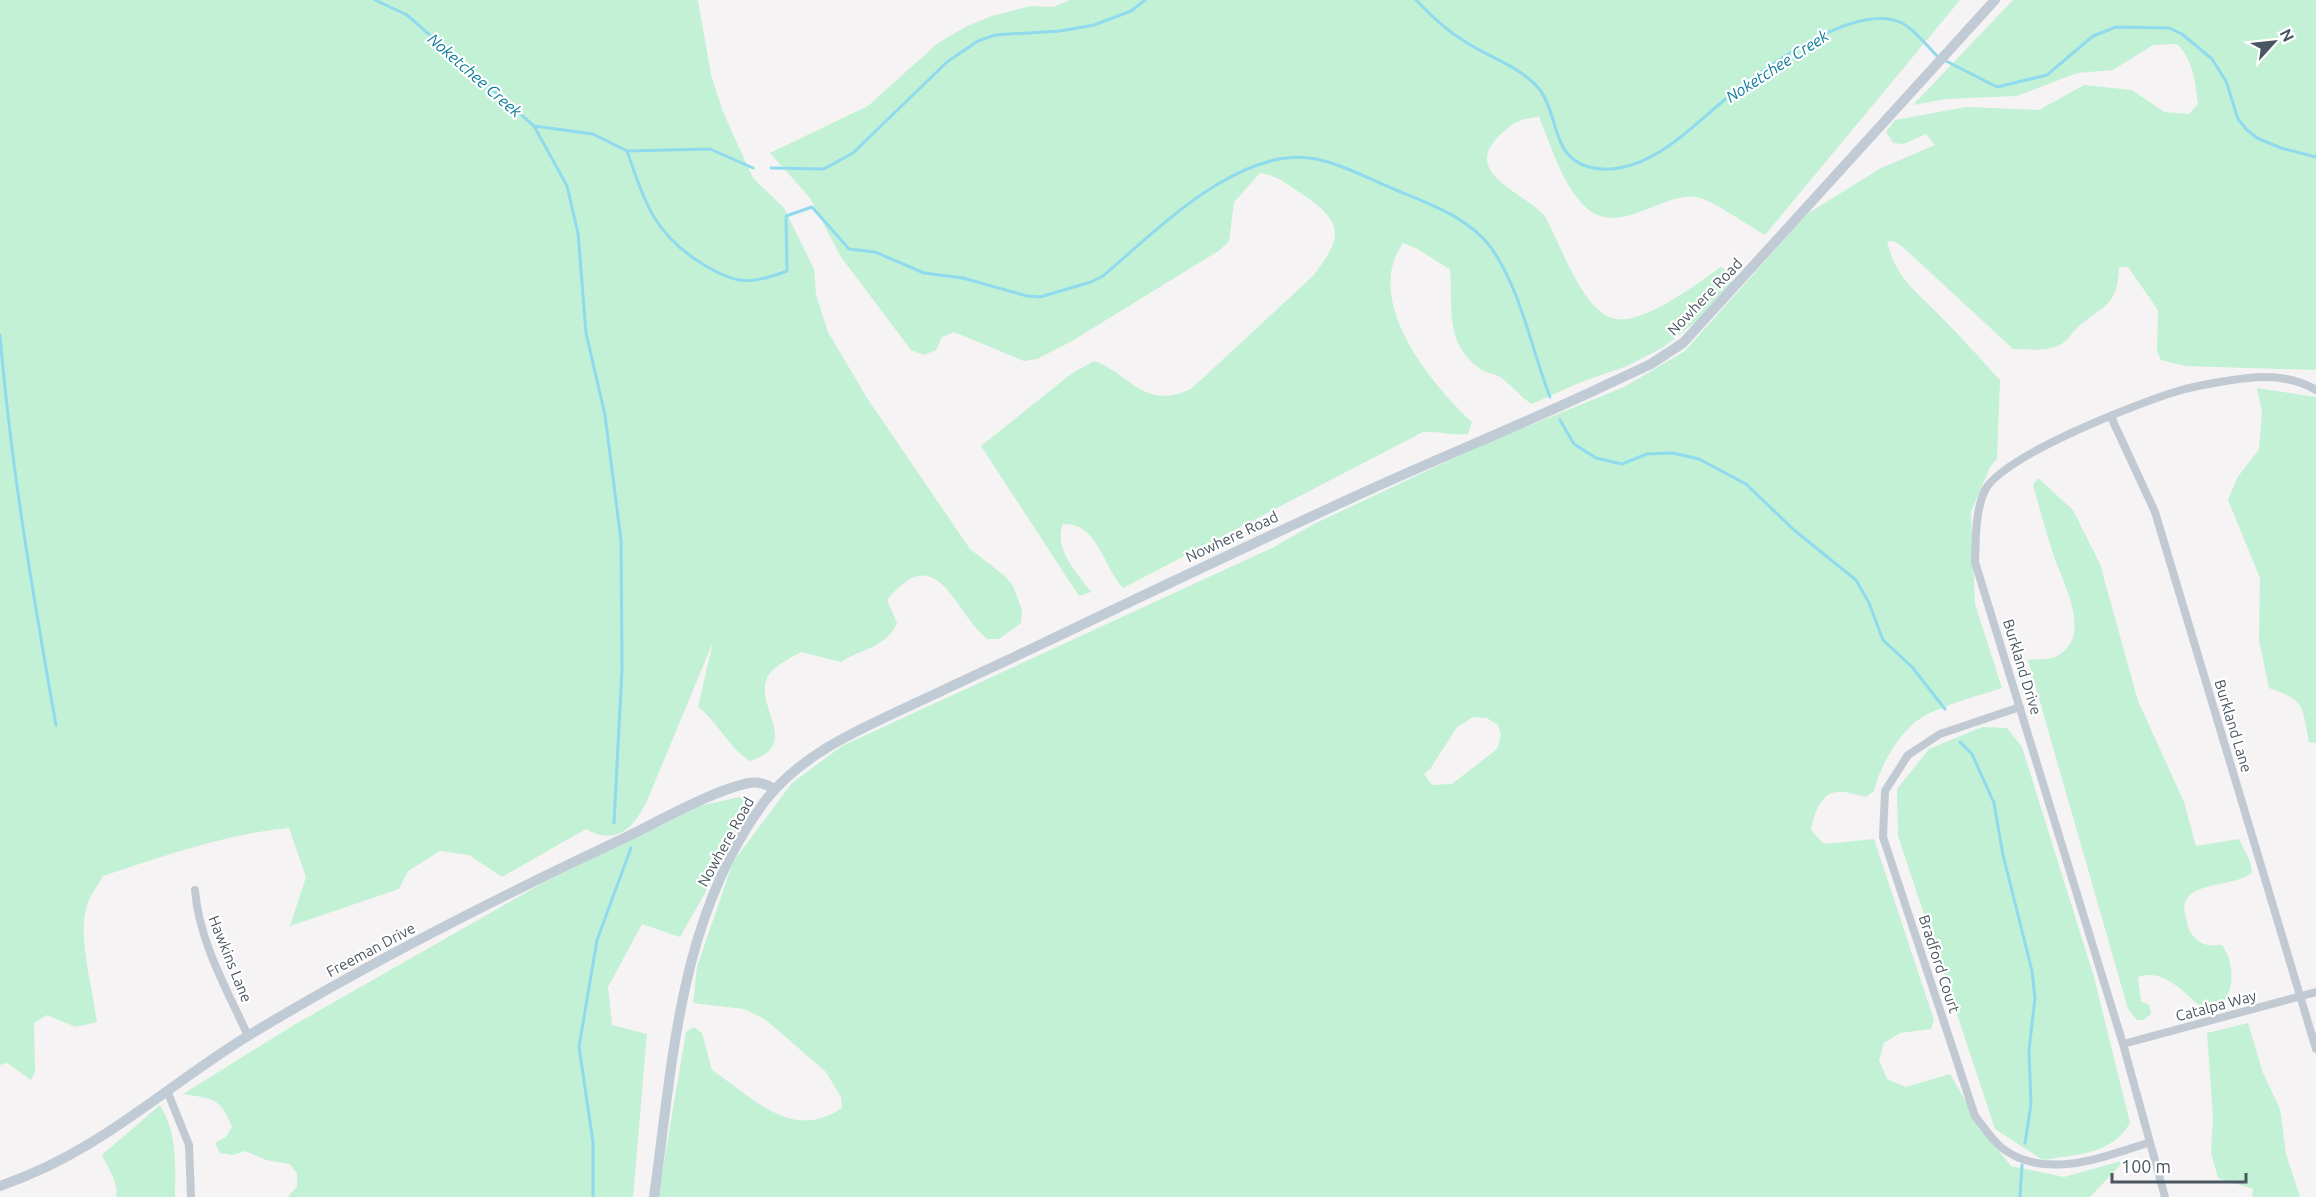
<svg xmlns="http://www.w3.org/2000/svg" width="2316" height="1197" font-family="Ubuntu,sans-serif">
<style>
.green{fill:#c3f1d5;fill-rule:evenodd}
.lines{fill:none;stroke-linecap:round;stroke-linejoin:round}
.stream{stroke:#90daee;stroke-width:3}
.street{stroke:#c1cad2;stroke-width:8}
.secondary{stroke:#c1cbd6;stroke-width:10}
.labels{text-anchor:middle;stroke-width:4.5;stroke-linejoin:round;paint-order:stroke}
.street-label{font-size:15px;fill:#4a5661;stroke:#fff}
.water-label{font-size:16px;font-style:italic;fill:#0c7c9b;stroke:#fff}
</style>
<rect width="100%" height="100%" fill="#f5f3f3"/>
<path class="green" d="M0,0H698L711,75L723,112L753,178L784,208L814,269L816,295L828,332L867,398L970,549L1005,576L1013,586L1022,610L1021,623L999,639H987C952,610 938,538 887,600L897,623C887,647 861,649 841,662L801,652C791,658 777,664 770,673C748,702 806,745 749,761C725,743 719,723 698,707L713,642L647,801C633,829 616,846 586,829L502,877L469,855L440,851L408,871L399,889L290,926L306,877L289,828C226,834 163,856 103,876C98,885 90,895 87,905C77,935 93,990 97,1022L76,1027L47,1015L34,1023L35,1072L31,1080L7,1063L0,1065Z
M1070,0H1960L1765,235C1751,227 1710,199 1697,197C1680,194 1660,205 1644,210C1632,215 1617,220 1604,217C1569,209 1552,147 1539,117C1520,118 1512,123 1499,136C1458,176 1534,195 1547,220C1561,246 1584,314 1616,319C1645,324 1698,283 1721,267L1732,273V286L1694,323L1662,348L1627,366L1581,382L1532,404C1520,397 1512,385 1500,377C1494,373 1485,373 1479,368C1444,343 1453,305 1450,269C1434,261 1420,248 1403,243C1362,301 1431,384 1472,422L1468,434C1452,436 1438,431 1423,432L1123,588C1103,566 1097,522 1063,524C1053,549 1077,572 1091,592L1079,596L981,446L1071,374L1094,361C1131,374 1143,411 1191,389L1313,276C1343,237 1345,223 1302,194C1288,185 1277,175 1260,173L1234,202L1229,241L1220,250L1072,341L1037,359L1024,361L954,332L942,337L936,350L924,355L911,350L841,257L810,198L770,153L868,106L938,43L967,26L992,16L1031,6L1053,7Z
M2013,0H2316V370L2185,366L2161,360L2157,351L2158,310L2128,267H2119C2117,307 2105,304 2079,326C2068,336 2068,344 2051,348C2039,351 2024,349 2013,349L1904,248L1896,242L1887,241C1897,282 1919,293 1946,322C1965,341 1982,361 2000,380L1997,459L1990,467L1971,512L1975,604L2002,688C1977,696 1951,703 1928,714C1902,726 1880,765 1874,791L1866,797C1857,795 1845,791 1837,792C1819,794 1814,816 1811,830L1824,844L1874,839L1934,1020L1931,1029L1900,1033L1884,1043L1879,1060L1887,1079L1906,1087L1950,1074L1983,1131L2011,1166L2064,1177L2125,1160L2090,1197H658L686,1032L694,1027L702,1033L712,1070C755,1099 792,1142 842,1108L841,1097L826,1072L766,1020L744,1009L693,1003L697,967L733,862L792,783L842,746L1274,547L1314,524L1484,444L1624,387L1685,351L1807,214L1881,168L1935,145L1926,134L1904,144L1893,143L1886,132L1895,120L1966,107L2039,110L2084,85L2132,90L2164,112L2189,114L2198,104C2195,82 2194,61 2177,44L2153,45L2113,70L2077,73L2017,96L1946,99L1913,105ZM1473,717L1487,718L1498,725L1501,736L1497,749L1452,784L1432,785L1424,774L1430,769L1457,727Z
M2257,388L2316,397V743L2309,742C2302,707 2306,700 2269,688L2259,640L2260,578L2228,500L2237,478L2259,449L2262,413Z
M2038,478L2073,510L2100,564L2138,701L2184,802L2196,846L2239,839L2250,861L2252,873C2232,889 2174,879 2186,918C2188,927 2189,933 2196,939C2204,946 2212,946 2222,945C2233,960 2235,985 2225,1000L2199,1005C2181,990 2163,968 2138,977L2141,1001L2149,1005L2151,1014L2144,1020H2137L2128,1009L2028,660C2036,659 2048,660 2055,657C2095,638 2063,584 2054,556C2046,533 2040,509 2033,485Z
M1982,727L2007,728L2022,747L2094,977L2130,1123C2112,1155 2076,1154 2043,1160L1995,1129L1898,836L1897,789L1929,749Z
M745,796L750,803L704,895L680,937L642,924L608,987L612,1025L647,1034L633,1197H288L297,1186V1174L290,1164L266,1160L245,1151L233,1155L220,1153L215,1143L226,1137L232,1127C221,1097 212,1099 183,1094L294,1025L541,884L694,807Z
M2248,1023L2263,1073L2280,1109L2286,1154L2300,1197H2252L2253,1189L2218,1178L2211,1153L2213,1117L2207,1033Z
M160,1105C178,1135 175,1163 175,1197H116C119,1183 108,1168 102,1155Z"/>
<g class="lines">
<path class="stream" d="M375,0L407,15L534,126L593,134L627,151L710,149L753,168
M1416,0C1430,15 1446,30 1464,41C1488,57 1522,67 1540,90C1559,115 1551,157 1589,167C1641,180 1686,132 1722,102C1759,72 1854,0 1902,23C1916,31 1927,46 1938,57
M1944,60L1997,87L2047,75L2093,36L2116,27L2169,28L2182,34L2212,59L2226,81L2238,119L2247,130L2257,138L2281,148L2316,157
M534,126L567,186L578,233L586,333L605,415L621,540L622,669L614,823
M627,151C645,202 653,233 701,263C736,285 750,285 787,271L786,216L812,207L849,249L875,252L924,273L963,278L1027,296L1040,297L1091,282L1103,276C1156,231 1240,144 1316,159C1342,164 1371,180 1396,190C1430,204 1470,218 1492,249C1522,293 1531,348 1550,397
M771,168L824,169L853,153L947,62L978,41L995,35L1060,31L1094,25L1131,11L1145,0
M0,335C11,467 33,595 56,725
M1560,420L1574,444L1596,458L1622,464L1647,454L1673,453L1699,459L1746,484L1794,530L1856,580L1869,603L1883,640L1912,667L1945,709
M1960,742L1972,754L1994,803L2003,855L2032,971L2035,998L2029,1050L2031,1104L2025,1143
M593,1197V1142L579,1047L597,940L631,848
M2020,1197L2022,1165"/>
<path class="street" d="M2111,417L2155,512L2316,1049
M2020,707L1940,734L1908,755L1885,791L1883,837L1975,1116C1983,1126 1992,1140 2002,1148C2045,1181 2103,1157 2148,1143
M195,890C199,942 227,989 248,1036
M2123,1044L2316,992
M168,1093L189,1145L191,1197
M2165,1197L2123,1044L1975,562C1976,539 1975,511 1985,490C2004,455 2138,403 2178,391C2198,385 2244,377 2264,377C2281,377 2301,381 2316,390"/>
<path class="secondary" d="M0,1186C100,1152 164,1087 251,1034C370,962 495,899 620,840C656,823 713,790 749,783C759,781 767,785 775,789
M654,1197C673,1061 679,916 765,801C803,752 863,728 918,702C955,685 992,667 1029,650C1142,596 1255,542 1369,490C1448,454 1528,422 1606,385L1651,364L1683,343L1995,0"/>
</g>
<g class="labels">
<g class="street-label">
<text transform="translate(1705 297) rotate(-46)" y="5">Nowhere Road</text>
<text transform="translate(1232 537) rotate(-25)" y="5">Nowhere Road</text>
<text transform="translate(2022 667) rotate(73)" y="5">Burkland Drive</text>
<text transform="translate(2233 726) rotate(73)" y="5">Burkland Lane</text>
<text transform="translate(726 842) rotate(-61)" y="5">Nowhere Road</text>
<text transform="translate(371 950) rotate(-28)" y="5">Freeman Drive</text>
<text transform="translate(230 959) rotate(68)" y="5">Hawkins Lane</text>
<text transform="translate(1939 964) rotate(72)" y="5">Bradford Court</text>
<text transform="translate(2216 1006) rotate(-15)" y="5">Catalpa Way</text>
</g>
<g class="water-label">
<text transform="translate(1777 66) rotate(-33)" y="6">Noketchee Creek</text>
<text transform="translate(475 75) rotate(41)" y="6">Noketchee Creek</text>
</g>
</g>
<g transform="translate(2274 42) rotate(63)" stroke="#ffffff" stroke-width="4.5" paint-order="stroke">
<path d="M0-4.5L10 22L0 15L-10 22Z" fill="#4a5661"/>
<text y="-9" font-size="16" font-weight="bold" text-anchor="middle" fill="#4a5661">N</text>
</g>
<path d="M2112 1173v9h134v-9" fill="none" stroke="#4a5661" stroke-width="3"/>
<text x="2121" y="1173" font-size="18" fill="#4a5661" stroke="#ffffff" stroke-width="4.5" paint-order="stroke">100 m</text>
</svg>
